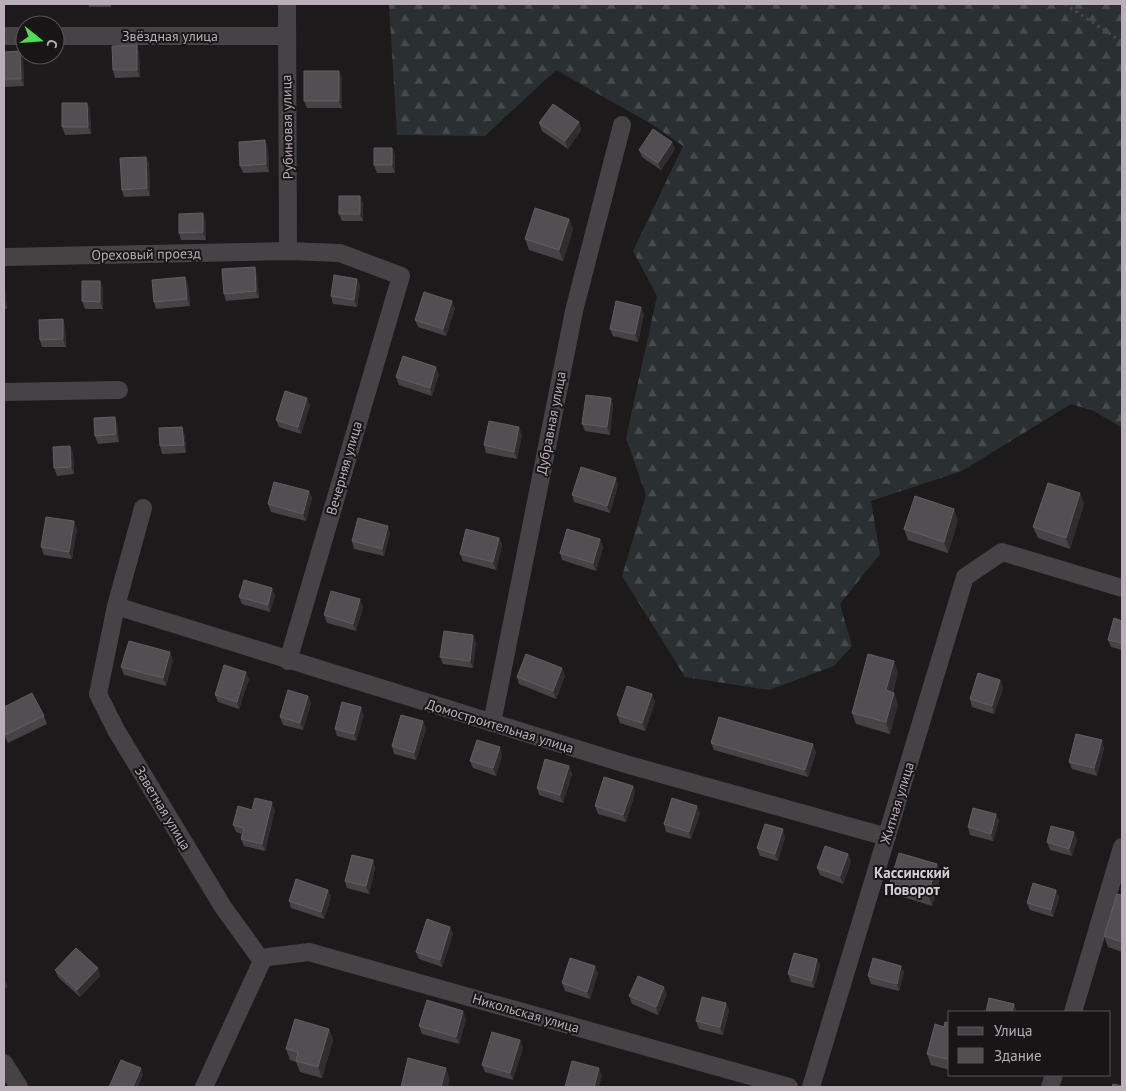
<svg xmlns="http://www.w3.org/2000/svg" width="1126" height="1091" font-family="'PT Sans',sans-serif">
<style>
.forest{fill:url(#forest-firs)}
.lines{fill:none;stroke-linecap:round;stroke-linejoin:round}
.path{stroke:#4c454c;stroke-width:3;stroke-dasharray:2.5 4;stroke-linecap:butt}
.minor{stroke:#474246;stroke-width:18}
.wall{fill:#474246}
.shaded-wall{fill:#302d2f}
.building{fill:#534e52;stroke:#635d62}
.labels{text-anchor:middle;stroke-width:4;stroke-linejoin:round;paint-order:stroke}
.street-label{font-size:14px;fill:#baaeb9;stroke:#171516}
.neighbourhood-label{font-size:15px;font-weight:bold;fill:#d6ced6;stroke:#171516}
</style>
<defs>
<pattern id="forest-firs" width="22" height="20" patternUnits="userSpaceOnUse" patternTransform="scale(1.25)"><rect width="22" height="20" fill="#2a2f32"/><path d="M5 1l3.5 6h-7zM16 11l3.5 6h-7z" fill="#474b4e"/></pattern>
</defs>
<rect width="100%" height="100%" fill="#1c1a1b"/>
<path class="forest" d="M389,4H1122V428L1094,411L1071,404L962,471L871,501L880,554L840,604L852,646L834,666L769,690L685,677L622,576L646,495L626,438L657,296L633,251L683,146L653,125L556,70L485,136L397,135Z"/>
<g class="lines">
<path class="path" d="M1065,4L1122,42"/>
<path class="minor" d="M287,4L288,251
M4,36H25
M55,36H286
M4,257L288,251L340,253L401,276L288,661
M4,392L119,390
M143,508L116,606L98,694L116,730L223,907L262,961L204,1087
M116,606L629,765L887,837
M492,723L574,311L622,125
M262,961L268,957L309,952L789,1087
M1073,1012L1122,847
M4,1063L19,1087
M811,1087L965,577L1002,552L1122,588
M1050,1087L1054,1075"/>
</g>
<path class="wall" d="M4,4H15L4,5Z
M88,4H111V7H89Z
M137,4H179L137,5Z
M137,45L139,53L140,77L115,78L113,70Z
M4,52L23,59L24,86L4,87Z
M342,78V108H307L304,101Z
M87,103L90,110L91,134L65,135L62,127Z
M579,122L581,130L568,149L542,131L539,123Z
M672,142L675,149L661,170L642,157L639,150Z
M268,148L269,172L243,173L240,166Z
M392,148L395,155V173H377L374,165Z
M146,157L149,164L150,196L124,197L122,190Z
M360,196L363,204V221H342L339,214Z
M569,219L573,230L563,261L529,250L525,239Z
M206,221V240H181L179,233Z
M257,274L259,298L226,301L224,294Z
M357,279L360,286L357,307L333,304L331,296Z
M100,281L103,289V309H85L82,301Z
M188,284L190,306L156,309L154,302Z
M4,287L5,292L7,309H4Z
M455,308L446,336L418,327L415,320Z
M644,314L638,342L613,336L610,329Z
M65,327L66,347H42L40,340Z
M439,374L432,396L399,385L396,377Z
M611,398L613,405L610,435L585,431L582,424Z
M310,405L301,434L279,427L276,420Z
M117,424L119,442L98,444L95,436Z
M185,435L186,453L162,454L160,446Z
M522,435L517,459L486,453L484,445Z
M70,446L73,453L74,474L57,476L54,468Z
M618,485L610,513L574,502L572,495Z
M309,491L312,498L306,521L271,512L268,504Z
M1080,493L1084,504L1070,549L1038,538L1033,527Z
M958,520L948,553L908,540L904,529Z
M77,529L72,559L44,555L41,547Z
M390,533L384,556L354,549L352,541Z
M499,538L502,545L496,570L463,561L460,554Z
M600,539L603,547L596,571L562,560L560,553Z
M272,588L275,596L270,612L242,604L239,597Z
M363,607L356,631L327,623L324,615Z
M1122,621V650L1111,647L1108,640Z
M473,635L476,643L473,668L443,664L440,657Z
M173,660L166,686L124,675L121,667Z
M898,672L893,692L894,693L898,704L890,734L856,724L852,713Z
M565,676L556,699L519,684L517,677Z
M249,679L239,709L218,702L215,695Z
M1000,680L1003,688L994,714L972,707L970,699Z
M652,694L655,702L645,731L620,723L617,715Z
M308,696L311,703L303,730L283,725L280,717Z
M4,707L44,716L47,724L8,743L4,735Z
M364,715L356,741L337,736L335,729Z
M423,721L426,729L416,760L394,754L392,746Z
M711,743L816,752L808,777L714,750Z
M1104,748L1097,776L1072,769L1069,762Z
M502,755L496,776L473,768L470,761Z
M569,766L572,774L563,803L539,795L537,788Z
M633,786L635,793L626,822L598,814L595,806Z
M252,810H275L265,851L244,846L241,839L242,834L236,832L233,825Z
M700,813L691,839L666,832L664,824Z
M996,814L999,821L993,841L970,835L968,827Z
M785,837L778,861L760,856L757,848Z
M1077,840L1072,856L1050,850L1047,842Z
M848,854L851,862L843,884L820,875L817,868Z
M373,860L375,868L369,894L347,888L345,881Z
M937,864L941,875L932,906L894,894L890,883Z
M328,890L331,897L324,919L291,908L289,901Z
M1056,890L1059,898L1053,917L1030,910L1027,903Z
M1122,895V952L1108,947L1104,936Z
M450,927L453,934L442,967L419,959L416,952Z
M817,959L820,966L814,988L791,982L788,974Z
M901,966L904,973L899,991L871,984L868,976Z
M98,968L100,976L80,997L58,977L55,970Z
M598,973L590,999L565,991L562,983Z
M664,987L667,994L658,1015L632,1004L629,996Z
M726,1003L729,1010L723,1035L699,1029L696,1021Z
M466,1019L459,1044L422,1034L419,1026Z
M950,1023V1070L931,1065L927,1054L944,1027Z
M329,1029L333,1040L322,1078L300,1072L296,1062L290,1060L286,1049Z
M523,1047L513,1080L485,1072L482,1065Z"/>
<path class="shaded-wall" d="M137,45L139,53L140,77L137,70Z
M20,51L23,59L24,86L21,79Z
M339,71L342,78V108L339,101Z
M87,103L90,110L91,134L88,127Z
M579,122L581,130L568,149L565,141Z
M265,140L268,148L269,172L266,164Z
M672,142L675,149L661,170L658,163Z
M392,148L395,155V173L392,165Z
M146,157L149,164L150,196L147,188Z
M360,196L363,204V221L360,214Z
M203,213L206,221V240L203,232Z
M569,219L573,230L563,261L559,250Z
M255,267L257,274L259,298L256,291Z
M185,277L188,284L190,306L187,299Z
M357,279L360,286L357,307L354,300Z
M100,281L103,289V309L100,302Z
M4,287L5,292L7,309L4,301Z
M452,301L455,308L446,336L443,329Z
M641,307L644,314L638,342L635,334Z
M63,319L65,327L66,347L63,339Z
M436,367L439,374L432,396L430,388Z
M307,398L310,405L301,434L298,427Z
M611,398L613,405L610,435L607,427Z
M115,417L117,424L119,442L116,434Z
M182,427L185,435L186,453L184,445Z
M519,427L522,435L517,459L514,452Z
M70,446L73,453L74,474L71,467Z
M616,478L618,485L610,513L607,506Z
M309,491L312,498L306,521L303,514Z
M1080,493L1084,504L1070,549L1066,538Z
M954,509L958,520L948,553L944,542Z
M74,521L77,529L72,559L69,552Z
M388,526L390,533L384,556L382,549Z
M499,538L502,545L496,570L493,562Z
M600,539L603,547L596,571L593,563Z
M272,588L275,596L270,612L268,605Z
M360,599L363,607L356,631L353,624Z
M473,635L476,643L473,668L470,661Z
M170,652L173,660L166,686L163,678Z
M894,661L898,672L890,702L886,690Z
M562,668L565,676L556,699L553,691Z
M246,672L249,679L239,709L237,702Z
M1000,680L1003,688L994,714L992,706Z
M894,693L898,704L890,734L886,722Z
M652,694L655,702L645,731L642,723Z
M308,696L311,703L303,730L300,723Z
M361,707L364,715L356,741L354,734Z
M423,721L426,729L416,760L414,753Z
M1102,740L1104,748L1097,776L1094,768Z
M813,744L816,752L808,777L805,770Z
M500,747L502,755L496,776L493,768Z
M569,766L572,774L563,803L560,795Z
M633,786L635,793L626,822L623,815Z
M272,802L275,810L265,851L262,844Z
M697,806L700,813L691,839L689,832Z
M996,814L999,821L993,841L991,834Z
M783,829L785,837L778,861L775,854Z
M1074,832L1077,840L1072,856L1069,849Z
M848,854L851,862L843,884L840,876Z
M373,860L375,868L369,894L366,886Z
M937,864L941,875L932,906L928,894Z
M328,890L331,897L324,919L321,912Z
M1056,890L1059,898L1053,917L1051,910Z
M450,927L453,934L442,967L440,960Z
M817,959L820,966L814,988L812,981Z
M595,966L598,973L590,999L587,992Z
M901,966L904,973L899,991L897,984Z
M98,968L100,976L80,997L77,990Z
M5,979L8,987L4,989V980Z
M664,987L667,994L658,1015L656,1007Z
M726,1003L729,1010L723,1035L720,1027Z
M1014,1004L1017,1012H1012Z
M463,1011L466,1019L459,1044L456,1037Z
M329,1029L333,1040L322,1078L318,1067Z
M520,1040L523,1047L513,1080L510,1073Z
M141,1068L143,1075L138,1087H133Z
M446,1068L450,1079L448,1087H441Z
M599,1068L602,1076L599,1087H594Z"/>
<path class="building" d="M137,45V70H113L112,46Z
M20,51L21,79H4V52Z
M304,71H339V101H304Z
M62,103H87L88,127H62Z
M553,104L579,122L565,141L539,123Z
M653,129L672,142L658,163L639,150Z
M265,140L266,164L240,166L239,142Z
M374,148H392V165H374Z
M146,157L147,188L122,190L120,158Z
M339,196H360V214H339Z
M535,208L569,219L559,250L525,239Z
M203,213V232L179,233V214Z
M255,267L256,291L224,294L222,269Z
M334,275L357,279L354,300L331,296Z
M185,277L187,299L154,302L152,280Z
M82,281H100V302L82,301Z
M424,292L452,301L443,329L415,320Z
M616,301L641,307L635,334L610,329Z
M63,319V339L40,340L39,320Z
M403,356L436,367L430,388L396,377Z
M285,391L307,398L298,427L276,420Z
M586,395L611,398L607,427L582,424Z
M115,417L116,434L95,436L94,418Z
M489,421L519,427L514,452L484,445Z
M182,427L184,445L160,446L159,428Z
M70,446L71,467L54,468L53,447Z
M581,467L616,478L607,506L572,495Z
M274,482L309,491L303,514L268,504Z
M1048,483L1080,493L1066,538L1033,527Z
M915,496L954,509L944,542L904,529Z
M46,517L74,521L69,552L41,547Z
M358,518L388,526L382,549L352,541Z
M466,529L499,538L493,562L460,554Z
M567,529L600,539L593,563L560,553Z
M244,580L272,588L268,605L239,597Z
M331,591L360,599L353,624L324,615Z
M1114,618L1122,621V643L1108,640Z
M444,631L473,635L470,661L440,657Z
M129,641L170,652L163,678L121,667Z
M526,654L562,668L553,691L517,677Z
M868,654L894,661L886,690L894,693L886,722L852,713Z
M224,665L246,672L237,702L215,695Z
M978,673L1000,680L992,706L970,699Z
M627,686L652,694L642,723L617,715Z
M288,690L308,696L300,723L280,717Z
M32,693L44,716L5,735L4,733V707Z
M342,702L361,707L354,734L335,729Z
M401,715L423,721L414,753L392,746Z
M719,717L813,744L805,770L711,743Z
M1076,734L1102,740L1094,768L1069,762Z
M477,740L500,747L493,768L470,761Z
M545,759L569,766L560,795L537,788Z
M604,777L633,786L623,815L595,806Z
M255,798L272,802L262,844L241,839L244,828L233,825L238,806L252,810Z
M672,798L697,806L689,832L664,824Z
M973,808L996,814L991,834L968,827Z
M765,824L783,829L775,854L757,848Z
M1051,826L1074,832L1069,849L1047,842Z
M825,846L848,854L840,876L817,868Z
M899,853L937,864L928,894L890,883Z
M352,855L373,860L366,886L345,881Z
M296,879L328,890L321,912L289,901Z
M1033,883L1056,890L1051,910L1027,903Z
M1117,894L1122,895V942L1104,936Z
M427,919L450,927L440,960L416,952Z
M76,948L98,968L77,990L55,970Z
M794,953L817,959L812,981L788,974Z
M570,958L595,966L587,992L562,983Z
M873,958L901,966L897,984L868,976Z
M638,976L664,987L656,1007L629,996Z
M702,997L726,1003L720,1027L696,1021Z
M989,998L1014,1004L1012,1012H986Z
M427,1000L463,1011L456,1037L419,1026Z
M295,1019L329,1029L318,1067L296,1061L298,1052L286,1049Z
M945,1022L950,1023V1060L927,1054L935,1024L944,1027Z
M492,1032L520,1040L510,1073L482,1065Z
M408,1058L446,1068L441,1087H401Z
M121,1060L141,1068L133,1087H109Z
M572,1061L599,1068L594,1087H565Z
M1113,1084L1122,1086V1087H1112Z"/>
<g class="labels">
<g class="street-label">
<text x="170" y="41">Звёздная улица</text>
<text transform="translate(287 127) rotate(-91)" y="5">Рубиновая улица</text>
<text transform="translate(146 254) rotate(-1)" y="5">Ореховый проезд</text>
<text transform="translate(551 423) rotate(-79)" y="5">Дубравная улица</text>
<text transform="translate(344 468) rotate(-74)" y="5">Вечерняя улица</text>
<text transform="translate(500 726) rotate(17)" y="5">Домостроительная улица</text>
<text transform="translate(897 803) rotate(-73)" y="5">Житная улица</text>
<text transform="translate(163 808) rotate(59)" y="5">Заветная улица</text>
<text transform="translate(526 1013) rotate(16)" y="5">Никольская улица</text>
</g>
<g class="neighbourhood-label">
<text x="912" y="878">Кассинский<tspan x="912" dy="17">Поворот</tspan></text>
</g>
</g>
<rect width="1126" height="1091" fill="none" stroke="#baaeb9" stroke-width="10"/>
<rect x="948" y="1011" width="162" height="65" fill="#171516" stroke="#585257"/>
<rect x="958" y="1027" width="25" height="8" fill="#474246" stroke="#585257"/>
<text x="994" y="1036" font-size="15" fill="#baaeb9">Улица</text>
<rect x="958" y="1048" width="25" height="15" fill="#534e52" stroke="#585257"/>
<text x="994" y="1061" font-size="15" fill="#baaeb9">Здание</text>
<g transform="translate(40 40) rotate(107)"><circle r="24" fill="#171516" stroke="#585257"/>
<path d="M0-4L9 19L0 12L-9 19Z" fill="#51dd50"/>
<text y="-8" font-size="14" font-weight="bold" text-anchor="middle" fill="#baaeb9">С</text>
</g>
</svg>
